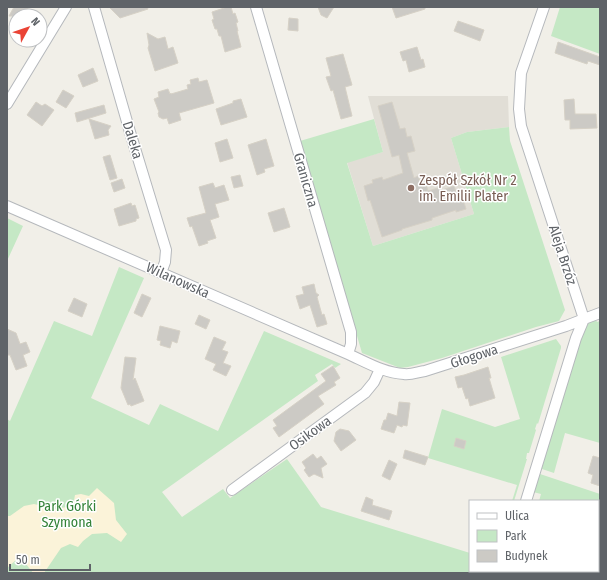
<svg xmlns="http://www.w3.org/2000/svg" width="607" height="580" font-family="'Fira Sans Condensed',sans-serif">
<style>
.education{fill:#e1ded6}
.green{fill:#c5e8c5}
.sand{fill:#fbf3d9}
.building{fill:#cccac5;stroke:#d6d1c6}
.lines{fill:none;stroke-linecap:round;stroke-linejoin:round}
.minor-casing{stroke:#b5b8bc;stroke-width:12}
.minor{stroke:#fff;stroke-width:10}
.education-dot{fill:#8d6e63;stroke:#fff;stroke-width:1.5}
.labels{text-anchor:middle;stroke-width:3;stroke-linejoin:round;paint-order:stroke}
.street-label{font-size:14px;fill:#5f6368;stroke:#fff}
.education-label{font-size:14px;fill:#785e54;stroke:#fff;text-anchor:start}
.park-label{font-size:14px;fill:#348238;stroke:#fff}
</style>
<rect width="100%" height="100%" fill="#f1efe8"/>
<path class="education" d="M368,96H508L509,127L467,132L451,138L474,214L373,246L347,162L383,152Z"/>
<path class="green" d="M560,7H600V54L551,36Z
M374,119L383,152L347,163L373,246L474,214L451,138L467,132L509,127L510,141L565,310L559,321L536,327L442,358L408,367L400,368L362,353L300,141Z
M7,218L23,226L7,261Z
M119,267L144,278L91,398L149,425L160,404L218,431L264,331L341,364L335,368L332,364L315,375L318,381L162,492L182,517L223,489L230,498L287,459L321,507L470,553V571H492V573H7V419L10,421L54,321L92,336Z
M596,320L597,322L600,321V443L565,433L554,473L542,469L541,468L584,330L587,324Z
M556,339L561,346V348L538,424L537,423L535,429L536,430L529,453H527L526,459H527L514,501H512L517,485L428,458L442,409L495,427L520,419L501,357Z
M540,474L600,494V544L598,543V501H539L541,494L533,492L539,475Z"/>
<path class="sand" d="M97,488L114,503L116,520L127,534L121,542L107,533L92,534L83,541L78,547L70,544L61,548L44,573H33L26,564L16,560L7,568V516H10L24,506L34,504L55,509L73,506L75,495L81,494L89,496Z"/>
<path class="building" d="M14,7H25L30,10L27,16H9Z
M109,7H147L148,9L120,18Z
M227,7H231L233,14L235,13L238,22L236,23L238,31H237L241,47L225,52L221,36H219L217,29H215L212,20L214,19L212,12Z
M318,7H334L327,18L321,15Z
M392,7H425V9L396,18Z
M289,18L298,19V31L288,30Z
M458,21L484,30L480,41L454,31Z
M147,33L158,39L165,37L168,49L173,47L178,63L155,71L148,48L149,45Z
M558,42L600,57V65L588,61L587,64L555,53Z
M417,47L421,60L423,59L425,67L409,72L406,60L403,61L400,52Z
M343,54L352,85L345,87L352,116L341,119L333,90L331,91L326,77L331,76L326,58Z
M93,68L98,81L83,87L78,75Z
M198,78L199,82L207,80L214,103L179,113L181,120L169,124L167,118L163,119L159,117L158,113L159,112L154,99L159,97L158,92L168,89L170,94L171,93V94L188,89L187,85L191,84L190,80Z
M63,90L74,96L66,108L56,102Z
M241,99L247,117L221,125L216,109L233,103V101Z
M574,99L575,114H596L597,128L570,129V120H565L564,100Z
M36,102L42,106L45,104L54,110L42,126L27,115Z
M392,102L400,129L405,128L407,137L411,136L415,151L407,153L414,178L418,176L420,181L425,180L428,191L441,187L442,190L454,186L457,195L461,193L466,209L456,212V210L432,218V220L402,229V230L382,237L370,200L368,201L364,186L373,183L372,180L382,177L383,180L403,173L399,155L392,157L378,106Z
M104,105L106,113L77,122L75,113Z
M89,119L111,126L108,130L109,135L95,139Z
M227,139L233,158L220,162L215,143Z
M266,139L274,166L264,169L265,172L257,175L248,145Z
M110,155L117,178L110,180L103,157Z
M240,175L243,186L234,188L231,177Z
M122,179L125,188L114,192L111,183Z
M213,183L215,188L224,185L229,200L215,204L219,217L210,220L216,238L207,241L208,243L199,246L192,226L190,227L187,218L206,213L199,187Z
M131,203L132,206L135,205L139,218L136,219V221L119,226L114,209Z
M284,208L290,227L274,232L268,213Z
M314,284L316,293L319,295L317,297L322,315L324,314L327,324L317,327L310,305L300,309L296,296L304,294L302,287Z
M142,294L151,298L142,317L134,313Z
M74,298L87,304L82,317L68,311Z
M199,315L210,320L206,329L195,324Z
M160,326L180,331L177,343L172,341L170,348L160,345L161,341L157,340Z
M7,329L16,333L20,344L26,342L30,352L23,355L27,366L16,370L10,355H7Z
M214,337L226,342L222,350L228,352L223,363L231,366L226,376L213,370L216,364L205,359Z
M125,357L136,358L133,380L135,378L144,401L131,406L130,404L128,405L121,388Z
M333,366L340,378L334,382L336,385L318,396L324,404L279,437L273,428L277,426L273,420L326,381L321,374Z
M488,367L491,378H489L495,398L470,406L468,398L466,399L462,387L458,388L455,377L464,375Z
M399,402L410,403L407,426L403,425L402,427L397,425L394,433L381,429L384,420H386L388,413L397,416Z
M340,429L349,431L356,440L341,451L334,441L336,432Z
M456,438L466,441L464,449L454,446Z
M405,450L428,457L425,465L403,458Z
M313,454L317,459L321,456L327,464L321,468L323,478L314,474L309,477L304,470L306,468L302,462Z
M593,456L600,458V486L591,483L593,475L588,473Z
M389,460L397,464L390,480L382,476Z
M366,497L373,500L372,505L392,511L389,520L361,511Z"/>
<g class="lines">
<g class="minor-casing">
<path id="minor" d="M94,7L130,132L166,250L165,262L161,273
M256,7L351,332V344L348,354
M7,104L66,7
M7,206L348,354C366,362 384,373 404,374C411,375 418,372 425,371L566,326L584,319L600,313
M232,490L365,393L374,382L380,369
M526,501L576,338L584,319L521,126L519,109L521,73L544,7
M503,573L504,571"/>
</g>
<use href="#minor" class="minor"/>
</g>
<circle class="education-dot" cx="411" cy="188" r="4"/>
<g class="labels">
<g class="street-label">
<text transform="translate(133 140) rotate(73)" y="5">Daleka</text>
<text transform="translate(306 180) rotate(74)" y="5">Graniczna</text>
<text transform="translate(563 255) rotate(72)" y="5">Aleja Brzóz</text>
<text transform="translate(178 280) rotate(24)" y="5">Wilanowska</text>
<text transform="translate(474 356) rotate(-18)" y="5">Głogowa</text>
<text transform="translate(310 433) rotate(-36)" y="5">Osikowa</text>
</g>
<g class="education-label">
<text x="419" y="185">Zespół Szkół Nr 2<tspan x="419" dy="16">im. Emilii Plater</tspan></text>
</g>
<g class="park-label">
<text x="67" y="511">Park Górki<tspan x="67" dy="16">Szymona</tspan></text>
</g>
</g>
<rect width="607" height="580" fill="none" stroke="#5f6368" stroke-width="16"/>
<rect x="469" y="500" width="130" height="72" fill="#ffffff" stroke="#bfc1c3"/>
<rect x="477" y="513" width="20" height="6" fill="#ffffff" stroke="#bfc1c3"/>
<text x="505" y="520" font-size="12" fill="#5f6368">Ulica</text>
<rect x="477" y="530" width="20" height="12" fill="#c5e8c5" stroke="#bfc1c3"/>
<text x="505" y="540" font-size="12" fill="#5f6368">Park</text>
<rect x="477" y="550" width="20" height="12" fill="#cccac5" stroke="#bfc1c3"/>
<text x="505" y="560" font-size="12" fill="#5f6368">Budynek</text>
<g transform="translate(28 28) rotate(50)"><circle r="19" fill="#ffffff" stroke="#bfc1c3"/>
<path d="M0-3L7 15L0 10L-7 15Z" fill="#ea4335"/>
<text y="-6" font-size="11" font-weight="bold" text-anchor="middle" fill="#5f6368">N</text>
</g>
<path d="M10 564v6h80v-6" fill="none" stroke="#5f6368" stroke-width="2"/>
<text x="16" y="564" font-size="12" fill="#5f6368" stroke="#ffffff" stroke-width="3" paint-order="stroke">50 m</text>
</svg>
